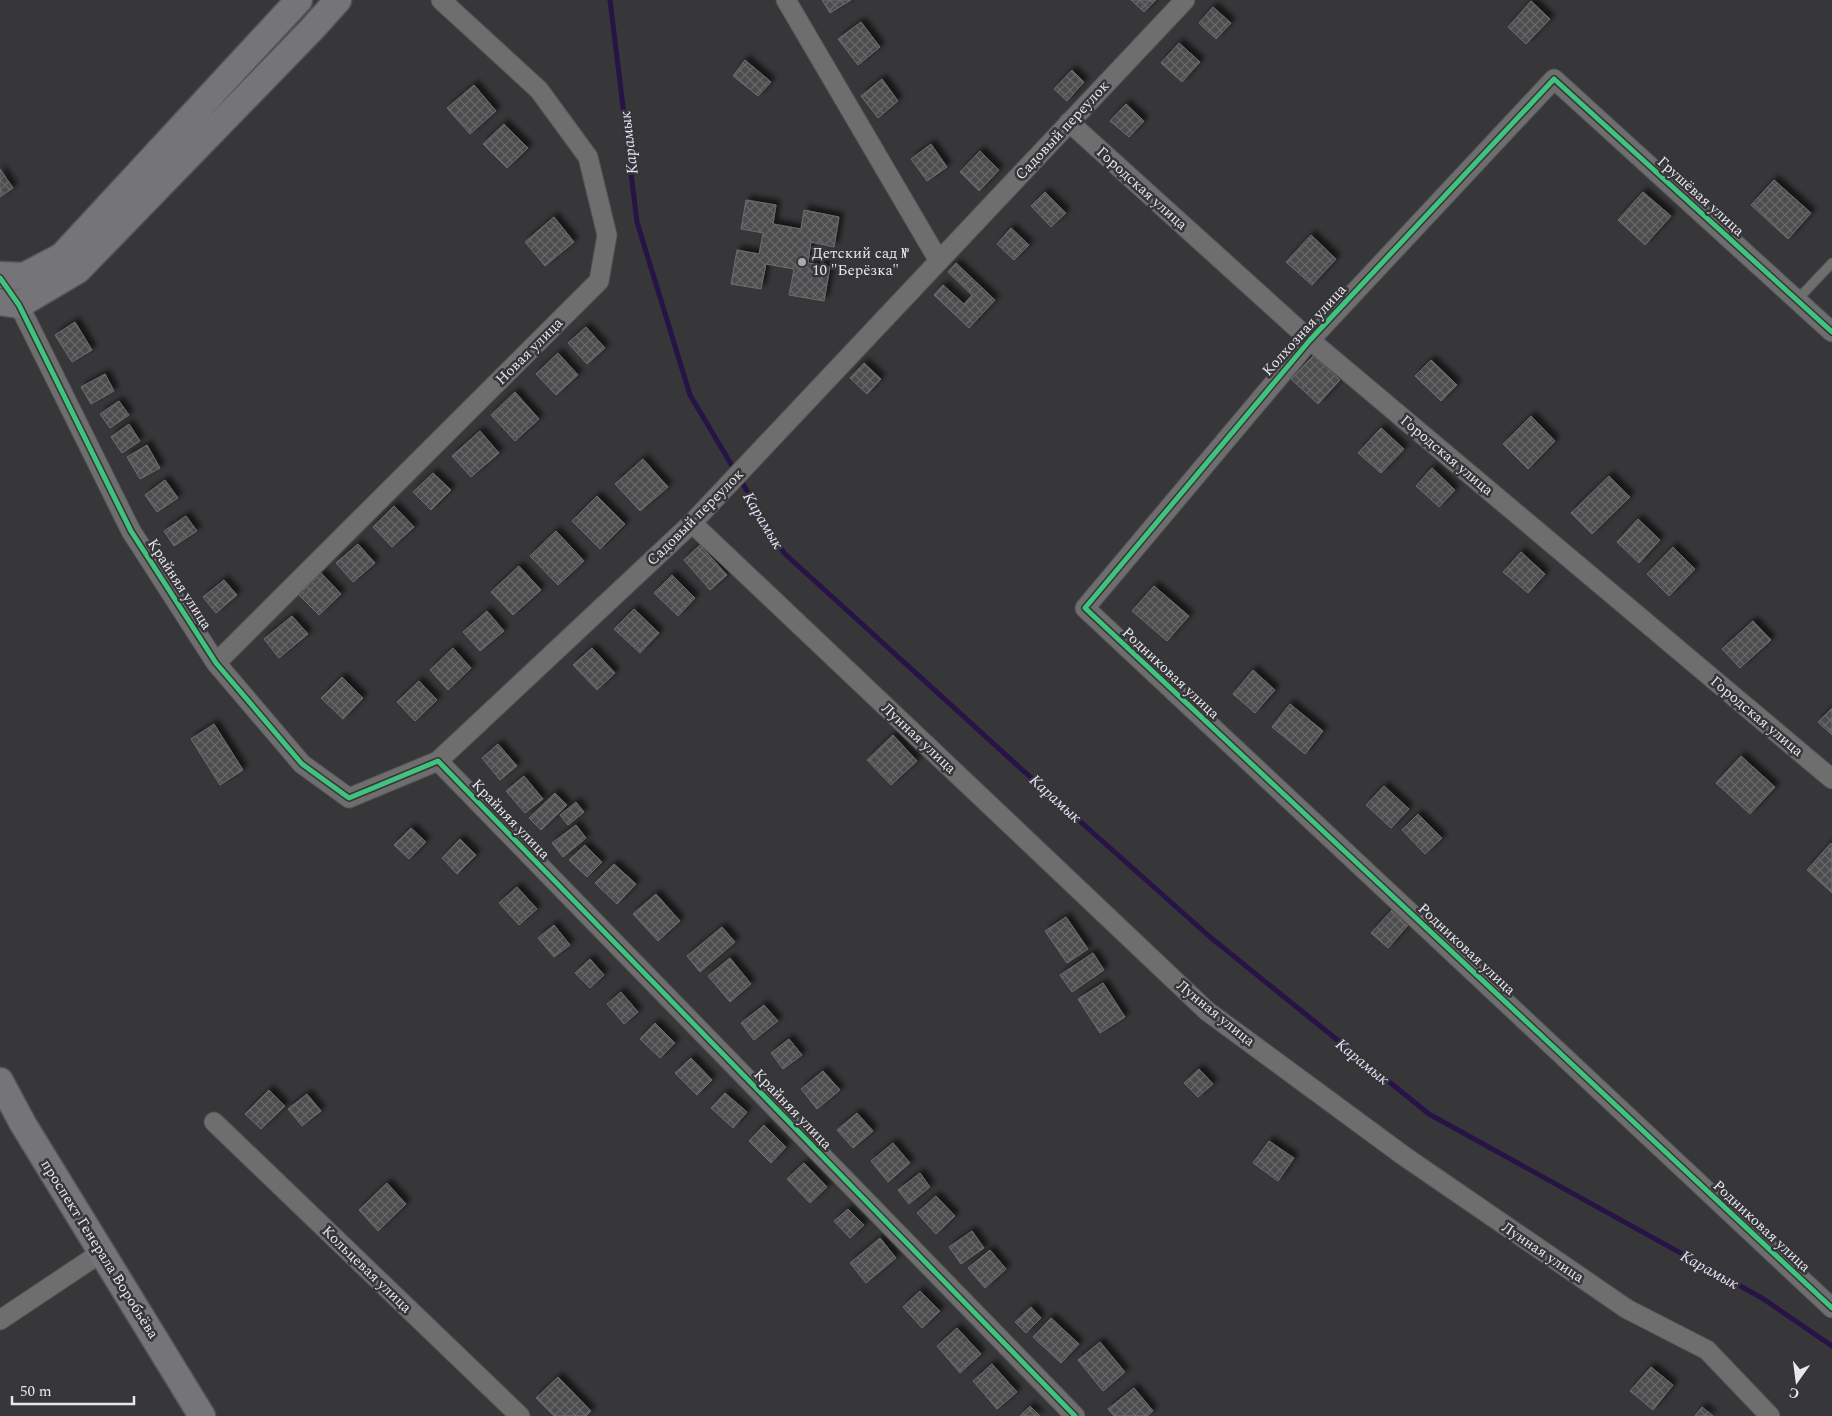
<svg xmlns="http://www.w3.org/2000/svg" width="1832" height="1416" font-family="Spectral,serif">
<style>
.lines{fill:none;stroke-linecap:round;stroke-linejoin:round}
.stream{stroke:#281346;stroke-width:5}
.building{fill:url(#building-cross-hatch);stroke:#6d6d6e;filter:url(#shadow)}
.lane-casing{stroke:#535354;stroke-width:11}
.street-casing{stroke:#535354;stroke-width:21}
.secondary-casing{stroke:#535354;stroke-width:29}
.lane{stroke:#6e6e6f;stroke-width:9}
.street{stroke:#6e6e6f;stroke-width:19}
.secondary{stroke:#757478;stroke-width:26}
.cycleway-casing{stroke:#363539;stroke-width:8}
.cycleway{stroke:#40c37c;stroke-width:5}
.poi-dot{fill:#aaa9ac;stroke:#363539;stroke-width:2}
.labels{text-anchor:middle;stroke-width:5;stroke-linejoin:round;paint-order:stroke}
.street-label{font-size:15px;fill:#e8e7ea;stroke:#363539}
.poi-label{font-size:15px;fill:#e8e7ea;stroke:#363539;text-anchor:start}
.water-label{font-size:16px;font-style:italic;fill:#e6e1f3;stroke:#363539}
</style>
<defs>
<pattern id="building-cross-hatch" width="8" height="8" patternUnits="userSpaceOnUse" patternTransform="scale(1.25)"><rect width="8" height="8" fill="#4e4e4f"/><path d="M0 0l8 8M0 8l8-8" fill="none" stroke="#686868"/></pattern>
<filter id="shadow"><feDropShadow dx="4.5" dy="-4.5" stdDeviation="2.5" flood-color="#0009"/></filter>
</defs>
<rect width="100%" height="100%" fill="#373638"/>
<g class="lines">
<path class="stream" d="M610,0L637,222L690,395L784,553L1018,766L1210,937L1429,1114L1762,1298L1832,1346"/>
</g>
<path class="building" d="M822,0H851L830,13Z
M1131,0H1156L1144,12Z
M1531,1L1550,19L1526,44L1508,27Z
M1213,7L1231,23L1216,39L1199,23Z
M861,22L880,47L858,65L838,39Z
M1179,43L1200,62L1182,82L1161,63Z
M745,60L771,82L758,96L733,76Z
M1072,70L1084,82L1067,101L1054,89Z
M882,79L898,101L878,118L861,96Z
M474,85L496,111L470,134L447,108Z
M1126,104L1144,121L1129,137L1110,121Z
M504,124L528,148L507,168L483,144Z
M931,144L947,167L927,181L911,159Z
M980,151L999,170L979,191L960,172Z
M0,169L13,188L0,197Z
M1774,180L1811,213L1788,239L1751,205Z
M1045,192L1066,213L1051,227L1031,206Z
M1643,192L1671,216L1645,245L1618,220Z
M746,200L776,205L773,224L801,229L804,210L839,217L834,247L811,242L808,263L830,267L824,301L789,295L794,269L766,264L761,289L731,284L737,250L759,254L763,233L741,229Z
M554,217L574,242L545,266L525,242Z
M1011,228L1029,245L1014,260L997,244Z
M1311,235L1336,259L1312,285L1286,262Z
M956,263L995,300L969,328L934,295L943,285L964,304L972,295L948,272Z
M75,322L92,350L72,362L55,335Z
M586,327L605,348L587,364L568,343Z
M558,353L578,375L556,395L536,374Z
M1313,356L1340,380L1318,404L1291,379Z
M1431,360L1457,385L1441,401L1415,376Z
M864,363L881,379L867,394L850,378Z
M105,374L114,391L91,404L81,387Z
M515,392L539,419L515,441L491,415Z
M119,401L129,415L110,428L100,414Z
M1531,416L1555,441L1528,469L1503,444Z
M129,424L140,441L122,453L111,437Z
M1381,428L1404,449L1381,473L1358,453Z
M480,431L499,453L471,477L452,456Z
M147,445L160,468L140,479L127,457Z
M643,459L668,487L640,511L615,484Z
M1432,468L1455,490L1439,507L1416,486Z
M433,473L451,490L431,510L413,492Z
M1609,476L1630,497L1592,534L1571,513Z
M165,480L178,498L157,512L145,495Z
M597,496L625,524L600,549L572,521Z
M394,506L414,527L392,547L373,527Z
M186,516L197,531L174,546L164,531Z
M1638,519L1660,540L1639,563L1617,542Z
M556,531L584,561L558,585L530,556Z
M358,544L375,563L353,582L336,563Z
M700,545L727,575L710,590L684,560Z
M1673,547L1695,569L1669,596L1647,574Z
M1521,552L1545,574L1528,593L1503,572Z
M519,566L541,590L513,615L491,592Z
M321,573L341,594L319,615L299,595Z
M672,575L695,598L678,616L654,593Z
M224,580L237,595L216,613L203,597Z
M1154,586L1189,616L1167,641L1132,611Z
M634,609L659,633L640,653L614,629Z
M487,611L504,631L480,651L463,632Z
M292,616L308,634L279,658L264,639Z
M1753,621L1771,640L1740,668L1722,649Z
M453,648L471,668L448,690L430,670Z
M592,648L615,673L597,690L573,665Z
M1253,670L1275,690L1255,713L1233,694Z
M342,677L363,698L343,719L321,698Z
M419,681L437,700L415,721L397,702Z
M1290,704L1323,731L1305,754L1272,727Z
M1832,708V735L1818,722Z
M214,724L243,770L220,785L191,739Z
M893,735L917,761L891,785L867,760Z
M498,744L517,766L500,780L482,758Z
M1741,756L1775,787L1750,814L1716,783Z
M524,776L543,799L525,813L506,791Z
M1384,786L1409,809L1391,828L1366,805Z
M555,793L567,805L541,830L529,818Z
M576,802L584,812L568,825L560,815Z
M1418,814L1442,838L1425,854L1402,830Z
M576,825L586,838L563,857L552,843Z
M411,828L426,842L409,859L394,845Z
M460,839L476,855L457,874L442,858Z
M1831,843L1832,844V893L1807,870Z
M585,845L602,862L587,877L569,860Z
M614,864L636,884L617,904L595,883Z
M517,887L537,909L519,925L499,903Z
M656,894L680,921L658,941L633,914Z
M1393,909L1410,923L1388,948L1371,933Z
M1066,917L1088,949L1067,963L1045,931Z
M554,925L570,945L554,957L538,938Z
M722,927L735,942L700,972L687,956Z
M1093,953L1104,970L1072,992L1060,975Z
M730,958L751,984L730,1002L708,976Z
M590,959L604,975L590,988L575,973Z
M1103,983L1125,1017L1100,1033L1078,999Z
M621,992L638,1012L624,1024L607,1004Z
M764,1005L778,1021L754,1040L741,1023Z
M655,1023L675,1043L660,1058L640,1039Z
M789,1039L802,1055L783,1069L771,1053Z
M691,1058L712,1080L697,1095L675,1073Z
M1199,1069L1213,1084L1198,1097L1184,1083Z
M823,1071L840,1090L817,1109L801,1089Z
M269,1090L285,1106L261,1129L245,1114Z
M725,1093L747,1112L733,1128L711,1108Z
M307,1094L321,1111L302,1126L288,1109Z
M857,1113L873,1131L853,1148L837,1130Z
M764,1125L786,1147L771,1163L749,1141Z
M1269,1141L1294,1158L1278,1181L1253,1163Z
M893,1143L910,1163L888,1182L871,1161Z
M804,1163L827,1187L810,1203L787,1179Z
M920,1173L930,1187L909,1204L898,1190Z
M387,1183L406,1204L378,1231L359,1210Z
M936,1196L955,1216L936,1234L917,1213Z
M848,1209L864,1225L850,1238L834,1221Z
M972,1231L984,1248L961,1264L949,1247Z
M880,1238L896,1258L866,1283L850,1263Z
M990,1250L1006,1269L985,1288L968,1268Z
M920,1291L940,1311L922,1328L903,1307Z
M1031,1307L1041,1318L1026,1333L1015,1322Z
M1051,1318L1079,1344L1061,1363L1033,1337Z
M957,1328L981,1354L960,1373L937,1346Z
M1100,1342L1125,1372L1103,1391L1078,1360Z
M992,1364L1017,1392L997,1409L973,1381Z
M1651,1367L1673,1385L1653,1410L1630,1391Z
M558,1377L591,1411L586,1416H554L536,1398Z
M1134,1388L1153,1411L1147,1416H1114L1108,1409Z
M1030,1406L1040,1416H1020Z
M1702,1407L1713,1416H1695Z"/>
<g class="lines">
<g class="lane-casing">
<path id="lane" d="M1797,300L1832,263"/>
</g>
<g class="street-casing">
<path id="street" d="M786,0L939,261
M1069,122L1310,340L1832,779
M12,295L19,305L131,531L216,663L302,764L349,798L438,761L1075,1416
M1832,332L1554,79L1310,340L1085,608L1832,1308
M692,523L1207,1011L1404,1156L1627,1309L1707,1350L1770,1416
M216,663L599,281L607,235L588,157L539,90L441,0
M438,761L692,523L1185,0
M214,1122L520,1416
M0,1320L90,1260"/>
</g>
<g class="secondary-casing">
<path id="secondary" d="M0,275L24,276L62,256L299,0
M0,302L19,305L78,270L312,29L338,0
M0,1081L23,1124L202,1416"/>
</g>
<use href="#lane" class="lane"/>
<use href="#street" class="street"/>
<use href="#secondary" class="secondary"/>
<g class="cycleway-casing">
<path id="cycleway" d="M0,278L19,305L131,531L216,663L302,764L349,798L438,761L1075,1416
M1832,332L1554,79L1310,340L1085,608L1832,1308"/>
</g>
<use href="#cycleway" class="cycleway"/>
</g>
<circle class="poi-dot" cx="802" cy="262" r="5"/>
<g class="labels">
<g class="street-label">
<text transform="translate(1062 130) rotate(-47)" y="5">Садовый переулок</text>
<text transform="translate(1142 188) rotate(42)" y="5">Городская улица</text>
<text transform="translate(1701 196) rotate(42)" y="5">Грушёвая улица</text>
<text transform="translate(1304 330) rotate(-48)" y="5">Колхозная улица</text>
<text transform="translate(529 351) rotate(-45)" y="5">Новая улица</text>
<text transform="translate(1447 455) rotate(40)" y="5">Городская улица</text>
<text transform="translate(695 517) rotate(-45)" y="5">Садовый переулок</text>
<text transform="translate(180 584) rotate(57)" y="5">Крайняя улица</text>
<text transform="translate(1171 673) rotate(43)" y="5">Родниковая улица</text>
<text transform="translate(1757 716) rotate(40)" y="5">Городская улица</text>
<text transform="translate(919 738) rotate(43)" y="5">Лунная улица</text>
<text transform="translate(511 819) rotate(46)" y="5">Крайняя улица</text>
<text transform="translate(1467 949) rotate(43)" y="5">Родниковая улица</text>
<text transform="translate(1216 1013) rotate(39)" y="5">Лунная улица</text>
<text transform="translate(793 1109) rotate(46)" y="5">Крайняя улица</text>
<text transform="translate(1762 1226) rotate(43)" y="5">Родниковая улица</text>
<text transform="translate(100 1249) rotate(58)" y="5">проспект Генерала Воробьёва</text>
<text transform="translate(1543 1252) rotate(34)" y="5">Лунная улица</text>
<text transform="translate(367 1269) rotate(44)" y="5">Кольцевая улица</text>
</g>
<g class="poi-label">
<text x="812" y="258">Детский сад №<tspan x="812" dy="17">10 "Берёзка"</tspan></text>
</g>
<g class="water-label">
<text transform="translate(628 143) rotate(-97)" y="6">Карамык</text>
<text transform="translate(764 520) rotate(59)" y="6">Карамык</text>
<text transform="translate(1056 798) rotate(42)" y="6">Карамык</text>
<text transform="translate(1363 1061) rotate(39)" y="6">Карамык</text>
<text transform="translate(1710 1269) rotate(29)" y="6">Карамык</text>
</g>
</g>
<g transform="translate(1797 1381) rotate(194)" stroke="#363539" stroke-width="4" paint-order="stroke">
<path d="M0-4L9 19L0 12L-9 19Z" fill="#e8e7ea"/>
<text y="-8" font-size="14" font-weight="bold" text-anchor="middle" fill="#e8e7ea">С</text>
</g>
<path d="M12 1396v8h122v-8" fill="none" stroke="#e8e7ea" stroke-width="2.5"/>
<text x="20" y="1396" font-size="15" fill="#e8e7ea" stroke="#363539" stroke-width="4" paint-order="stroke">50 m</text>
</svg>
